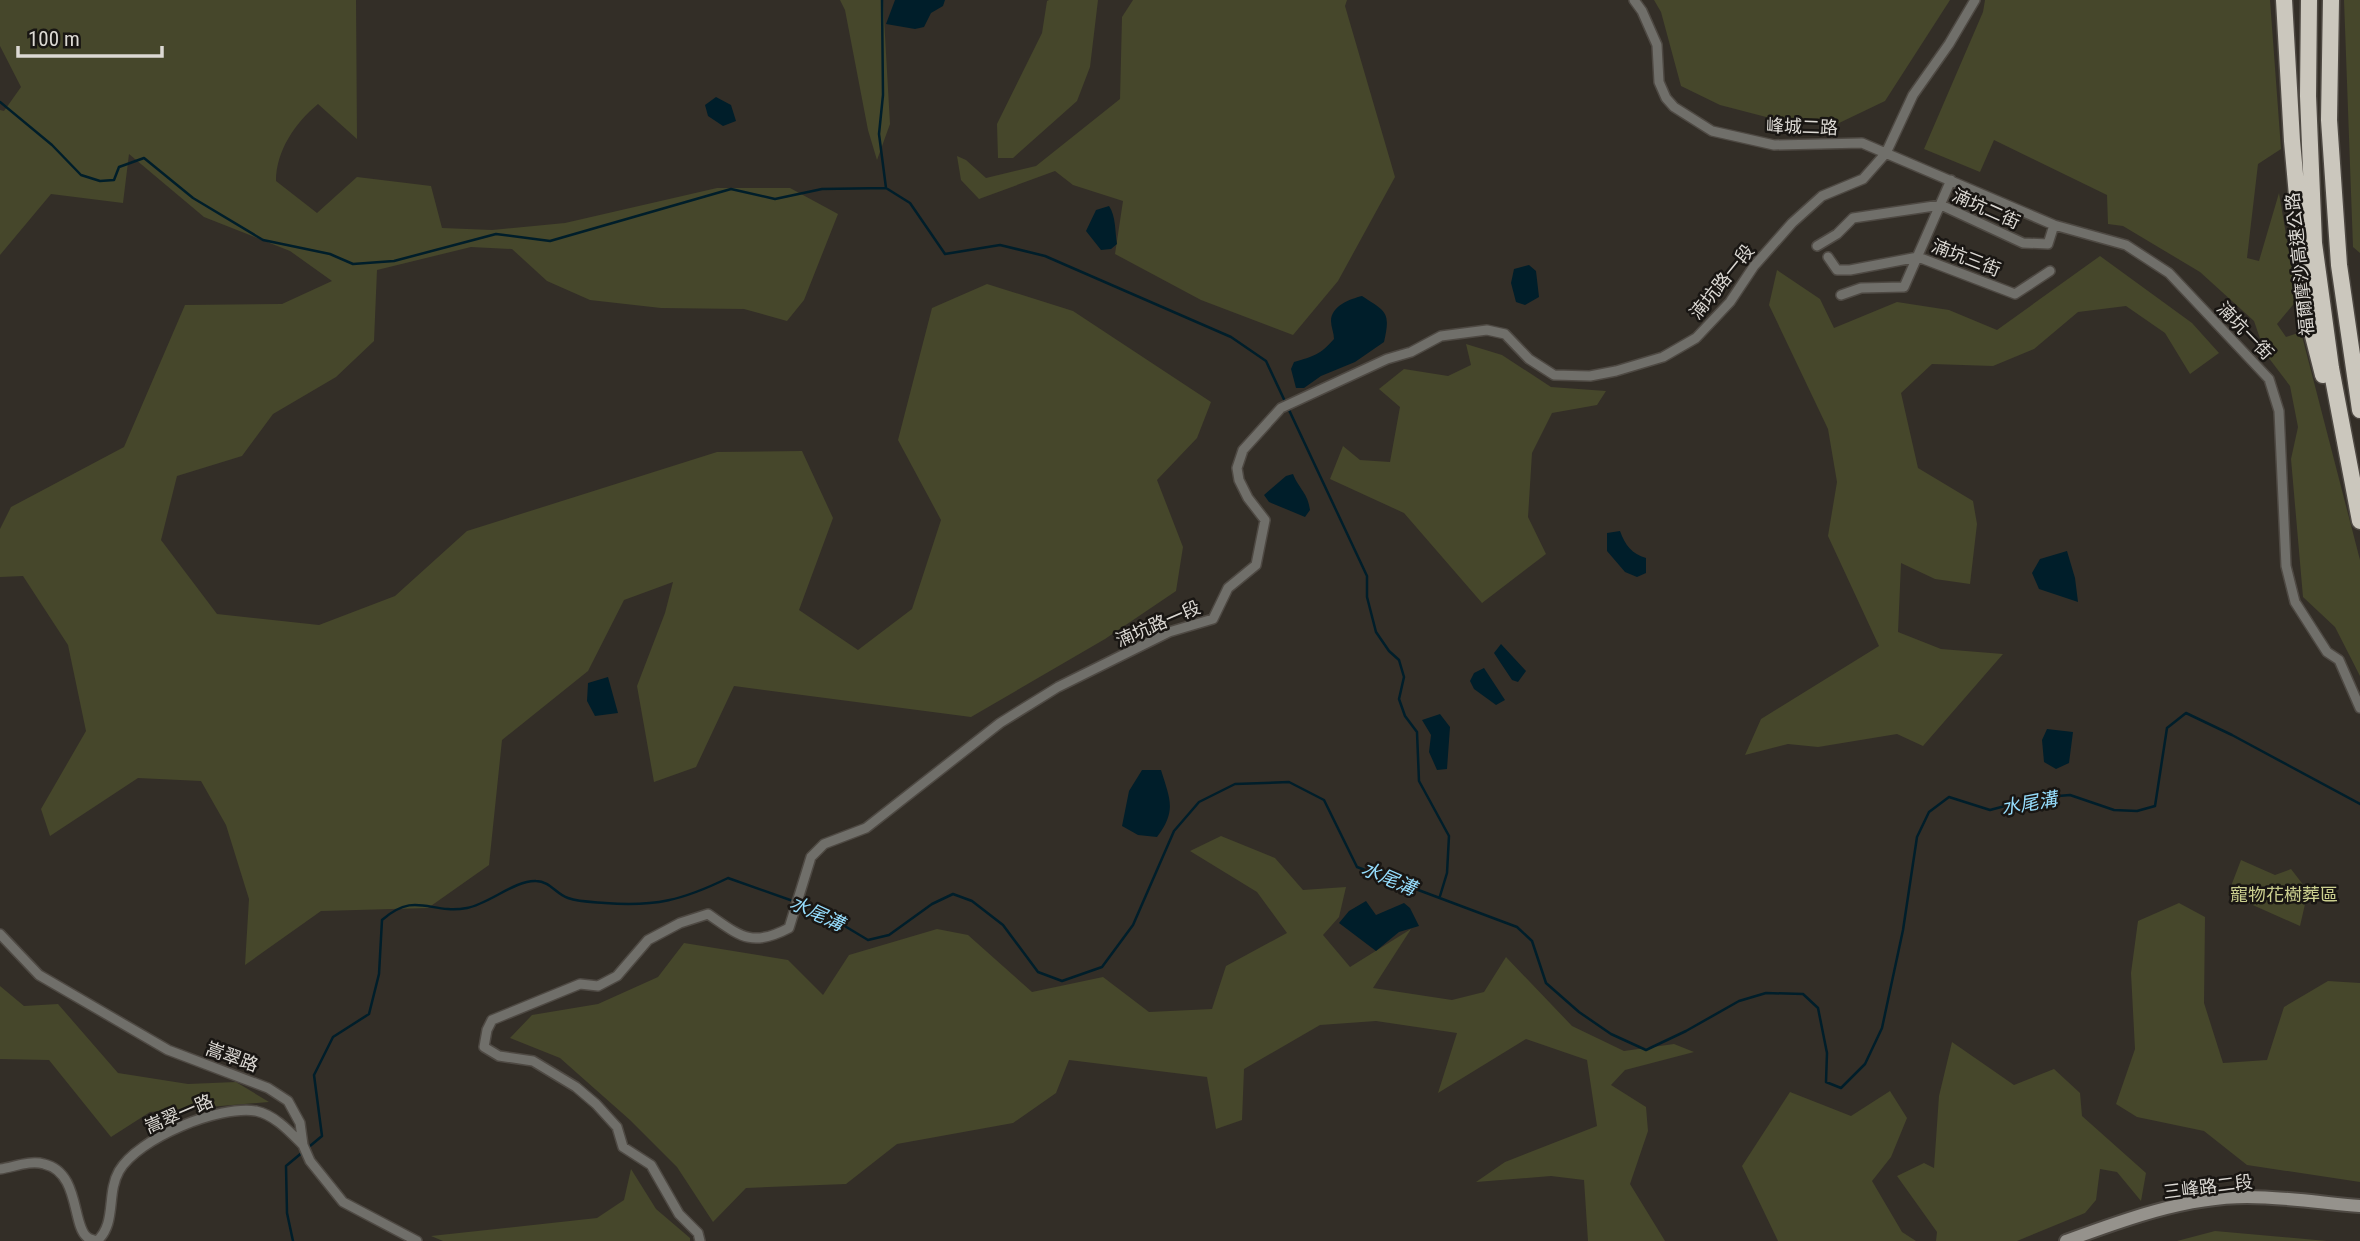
<svg xmlns="http://www.w3.org/2000/svg" width="2360" height="1241" font-family="'Roboto Condensed','Noto Sans TC',sans-serif">
<style>
.green{fill:#46472b}
.water{fill:#001e2a}
.lines{fill:none;stroke-linecap:round;stroke-linejoin:round}
.stream{stroke:#001e2a;stroke-width:2.5}
.street-casing{stroke:#4e4943;stroke-width:12}
.secondary-casing{stroke:#4e4943;stroke-width:16}
.highway-casing{stroke:#4e4943;stroke-width:19}
.street{stroke:#706f6a;stroke-width:9}
.secondary{stroke:#95928c;stroke-width:12}
.highway{stroke:#cbc7bd;stroke-width:16}
.labels{text-anchor:middle;stroke-width:5;stroke-linejoin:round;paint-order:stroke}
.street-label{font-size:18px;fill:#dcd9d4;stroke:#191613}
.park-label{font-size:18px;fill:#cbcf8f;stroke:#191613}
.water-label{font-size:19px;font-style:italic;fill:#95dcfc;stroke:#191613}
</style>
<rect width="100%" height="100%" fill="#332e27"/>
<path class="green" d="M0,0H356L357,139L318,104C295,123 276,151 276,181L317,213L357,177L431,186L442,228L492,230L565,223L717,188H790L838,214L804,300L787,321L744,309L661,308L590,300L547,281L512,249L471,247L377,270L374,341L336,377L273,414L242,456L177,476L161,540L217,614L319,625L395,596L467,531L717,452L802,451L833,518L799,610L858,650L912,609L941,520L898,440L932,308L987,284L1073,311L1211,402L1197,438L1157,480L1183,547L1176,591L1105,639L971,717L734,686L696,767L654,782L637,686L665,613L673,582L624,600L588,671L502,740L489,865L428,908L321,911L245,965L249,899L226,825L201,781L138,778L50,836L41,809L86,731L68,645L23,576L0,577V529L11,507L124,447L185,305L282,304L332,281L290,251L204,217L129,154L123,203L51,194L0,255V110L4,111L21,87L0,46Z
M840,0H883L890,124L877,160L868,130L845,10Z
M1049,0H1098L1090,67L1077,101L1013,158H998L997,124L1042,33L1047,1Z
M1133,0H1347L1345,6L1395,177L1338,281L1293,335L1201,300L1115,254L1123,201L1073,185L1055,171L979,199L961,180L957,156L966,160L986,178L1036,166L1120,99L1122,17Z
M1654,0H1950L1885,101L1837,124L1770,118L1720,105L1681,86L1661,12Z
M1985,0H2270L2281,149L2258,164L2247,258L2259,261L2279,193L2297,300L2277,324L2286,337L2301,332L2360,560V676L2335,627L2303,597L2291,459L2298,427L2290,386L2265,353L2254,321L2200,272L2123,226L2108,224L2107,195L1994,140L1980,172L1924,149L1983,12Z
M2344,0H2360V253L2353,247Z
M2100,256L2192,323L2219,353L2190,374L2165,333L2126,306L2078,312L2034,349L1993,366L1932,364L1901,393L1918,468L1973,501L1977,524L1970,584L1935,579L1901,563L1898,632L1941,649L2003,654L1923,746L1897,734L1818,747L1788,744L1745,755L1761,719L1879,646L1828,536L1837,482L1828,429L1769,305L1777,270L1820,299L1834,328L1897,302L1949,310L1997,330Z
M1466,344L1502,355L1551,387L1606,391L1597,405L1552,413L1532,453L1528,517L1546,554L1482,603L1404,513L1330,479L1343,446L1360,460L1390,462L1400,407L1379,389L1404,369L1448,376L1471,365Z
M1221,836L1275,858L1303,890L1346,887L1339,917L1323,935L1350,967L1411,929L1373,988L1452,1000L1484,992L1506,957L1572,1026L1624,1051L1674,1044L1694,1052L1625,1070L1611,1085L1646,1107L1648,1131L1630,1184L1665,1241H1588L1584,1180L1551,1176L1476,1182L1505,1162L1597,1126L1587,1060L1526,1039L1438,1093L1457,1033L1376,1021L1320,1025L1244,1069L1242,1120L1216,1129L1207,1077L1069,1060L1056,1093L1013,1123L897,1144L846,1184L746,1188L713,1222L677,1167L630,1120L560,1058L510,1038L532,1015L598,1004L658,977L684,943L788,960L823,995L849,955L937,929L968,935L1032,992L1103,977L1149,1012L1212,1009L1226,966L1287,933L1257,892L1190,851Z
M2241,860L2275,875L2291,869L2308,891L2300,926L2228,894Z
M2179,903L2205,917L2204,1003L2223,1063L2267,1060L2284,1007L2328,981L2360,983V1182L2247,1165L2204,1131L2137,1117L2116,1104L2135,1049L2131,973L2138,921Z
M0,986L24,1006L58,1004L118,1073L188,1084L236,1082L269,1102L150,1112L111,1137L49,1060L0,1059Z
M1952,1042L2014,1085L2054,1069L2080,1093L2082,1116L2146,1173L2141,1201L2117,1172L2100,1169L2096,1200L2085,1213L2017,1241H1936L1937,1232L1897,1176L1924,1163L1934,1168L1939,1096Z
M1890,1091L1907,1118L1891,1157L1872,1181L1902,1232L1916,1241H1778L1742,1166L1790,1092L1851,1116Z
M631,1169L656,1209L690,1238V1241H443L431,1236L597,1218L624,1200Z
M2215,1231L2327,1241H2177Z"/>
<path class="water" d="M895,0H945L943,6L931,13L924,27L915,29L886,24Z
M716,97L731,105L736,121L723,126L708,116L705,105Z
M1109,206C1116,216 1115,232 1117,244L1111,249L1101,250L1086,231L1096,210Z
M1529,265L1536,271L1539,297L1525,305L1516,302L1511,283L1514,269Z
M1362,296C1386,312 1391,311 1384,342L1355,362L1321,376L1304,388H1296L1291,369L1294,362C1314,356 1320,355 1334,339C1334,333 1331,327 1331,321C1331,306 1350,299 1362,296Z
M1293,474C1299,489 1308,493 1310,510L1305,517L1269,502L1264,495L1286,476Z
M1620,531C1625,545 1632,554 1646,558V573L1637,577L1625,572L1607,551V533Z
M2067,551L2075,578L2078,602L2039,589L2032,573L2040,559Z
M1501,644L1526,671L1518,682L1512,680L1494,653Z
M1484,668L1505,700L1496,705L1474,689L1470,681L1474,673Z
M608,677L618,713L595,716L587,701L588,683Z
M1440,714L1450,727L1447,769L1437,770L1429,752L1431,735L1422,720Z
M2047,729L2073,732L2069,763L2056,769L2044,762L2042,740Z
M1142,770H1161C1170,799 1177,811 1157,837L1138,835L1122,826L1129,791Z
M1366,901L1376,915L1404,903L1410,908L1419,926L1399,932L1376,951L1339,923L1349,911Z"/>
<g class="lines">
<path class="stream" d="M882,0L883,95L879,134L886,188
M0,102L52,145L81,175L100,181L114,180L119,167L144,158L193,198L263,240L330,254L353,264L394,261L496,234L550,241L731,189L775,199L822,189L886,188L910,203L945,254L1000,245L1045,256L1231,337L1266,361L1367,576V597L1376,632L1389,651L1399,660L1404,677L1399,699L1405,716L1417,732L1419,781L1449,836L1447,873L1440,896
M800,903L818,910L868,940L889,935L932,904L953,894L972,901L1003,925L1038,972L1062,981L1102,967L1133,925L1174,831L1199,802L1235,784L1289,782L1324,800L1357,867L1517,927L1532,941L1546,983L1579,1012L1611,1034L1646,1050L1686,1031L1739,1001L1766,993L1803,994L1818,1008L1827,1053L1826,1082L1841,1088L1865,1064L1882,1028L1903,930L1917,837L1929,812L1949,797L1990,810L2035,798L2070,795L2114,810L2137,811L2155,806L2167,728L2186,713L2232,735L2360,804
M293,1241L287,1213L286,1166L322,1136L314,1075L333,1037L369,1014L379,974L382,920C416,890 430,915 467,908C489,904 515,880 536,881C550,881 556,894 568,898C579,902 593,902 605,903C655,907 683,900 728,878L793,901"/>
<g class="street-casing">
<path id="street" d="M1634,0L1642,11L1657,45L1659,82L1666,98L1674,107L1712,131L1774,145L1862,143L2054,225L2126,245L2169,273L2269,379L2279,411L2286,566L2295,602L2327,652L2339,660L2360,708
M1817,246L1837,234L1853,218L1941,205L2023,243L2048,244L2054,225
M1828,257L1837,270H1850L1918,257L2015,294L2050,271
M1841,295L1861,288L1904,287L1951,180
M0,934L39,975L168,1050L268,1088L288,1101L300,1123L303,1145L310,1161L343,1202L417,1241
M0,1169C14,1167 30,1160 44,1164C80,1172 72,1226 87,1237C89,1239 94,1240 97,1241C117,1223 106,1194 119,1171C138,1138 219,1105 256,1111C275,1115 290,1132 303,1145
M700,1241L698,1233L679,1214L651,1165L623,1147L617,1127L596,1104L576,1087L533,1061L499,1056L484,1047L487,1030L492,1020L580,984L598,986L617,976L648,940L680,923L708,914C740,936 751,948 789,928L811,857L824,844L866,828L1000,723L1058,687L1169,632L1213,619L1228,588L1256,565L1265,520L1248,498L1239,480L1237,468L1243,450L1281,408L1387,359L1411,352L1441,336L1487,330L1505,334L1529,359L1554,375L1590,376L1616,371L1663,357L1696,338L1730,302L1754,266L1792,223L1822,196L1863,179L1886,153L1913,95L1949,44L1975,0"/>
</g>
<g class="secondary-casing">
<path id="secondary" d="M2066,1241C2123,1220 2185,1197 2247,1197C2285,1197 2323,1203 2360,1206"/>
</g>
<g class="highway-casing">
<path id="highway" d="M2284,0L2292,141L2308,316L2323,375
M2309,0L2308,96L2314,243L2331,368L2360,521
M2331,0L2329,120L2339,265L2360,410"/>
</g>
<use href="#street" class="street"/>
<use href="#secondary" class="secondary"/>
<use href="#highway" class="highway"/>
</g>
<g class="labels">
<g class="street-label">
<text transform="translate(1802 127) rotate(2)" y="6">峰城二路</text>
<text transform="translate(1986 209) rotate(24)" y="6">湳坑二街</text>
<text transform="translate(1966 258) rotate(21)" y="6">湳坑三街</text>
<text transform="translate(2300 264) rotate(-96)" y="6">福爾摩沙高速公路</text>
<text transform="translate(1722 282) rotate(-51)" y="6">湳坑路一段</text>
<text transform="translate(2245 331) rotate(46)" y="6">湳坑一街</text>
<text transform="translate(1158 624) rotate(-23)" y="6">湳坑路一段</text>
<text transform="translate(232 1057) rotate(20)" y="6">嵩翠路</text>
<text transform="translate(179 1114) rotate(-23)" y="6">嵩翠一路</text>
<text transform="translate(2208 1187) rotate(-7)" y="6">三峰路二段</text>
</g>
<g class="park-label">
<text x="2284" y="901">寵物花樹葬區</text>
</g>
<g class="water-label">
<text transform="translate(2029 803) rotate(-10)" y="7">水尾溝</text>
<text transform="translate(1389 878) rotate(23)" y="7">水尾溝</text>
<text transform="translate(817 913) rotate(25)" y="7">水尾溝</text>
</g>
</g>
<path d="M18 46v10h144v-10" fill="none" stroke="#dcd9d4" stroke-width="3.5"/>
<text x="28" y="46" font-size="21" fill="#dcd9d4" stroke="#191613" stroke-width="5" paint-order="stroke">100 m</text>
</svg>
